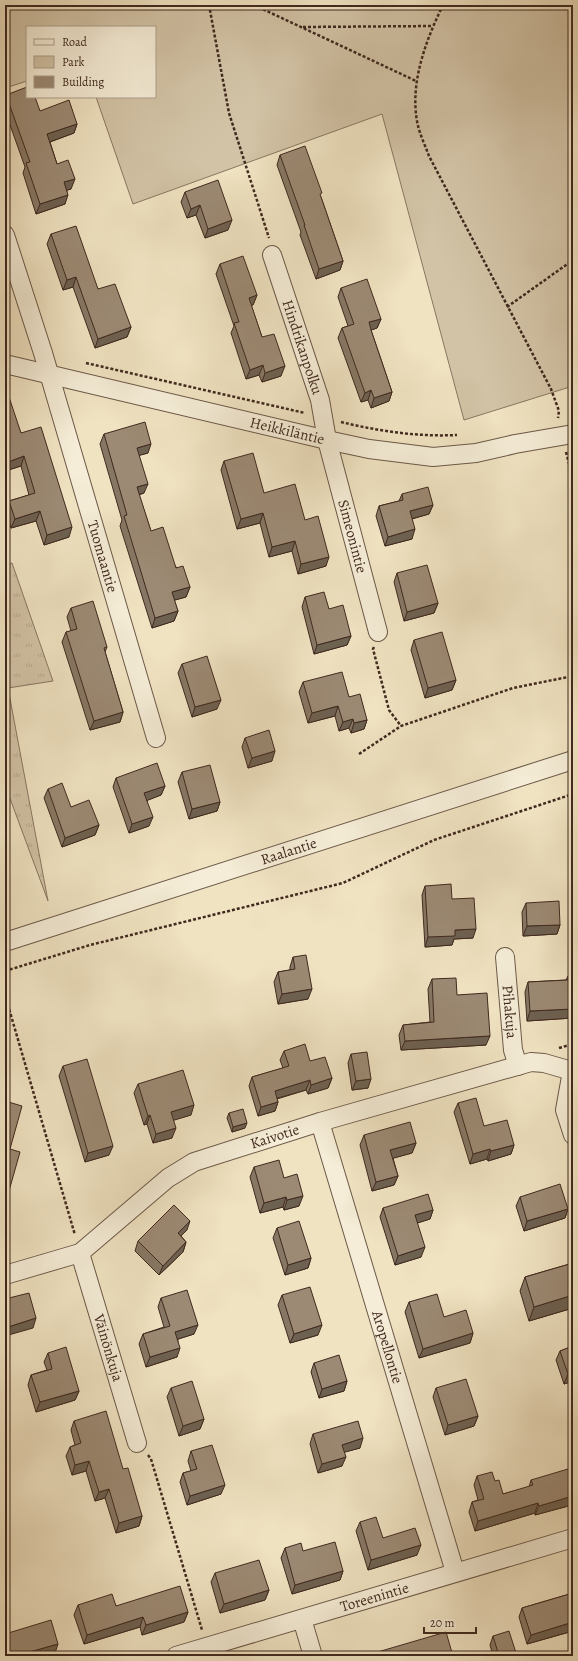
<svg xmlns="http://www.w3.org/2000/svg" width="578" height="1661" font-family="Alegreya,serif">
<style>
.grass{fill:url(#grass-tufts);stroke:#897662}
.green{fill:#d2c3a6;stroke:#897662}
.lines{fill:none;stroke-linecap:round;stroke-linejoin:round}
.minor-casing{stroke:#6c5848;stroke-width:20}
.path{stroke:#40291f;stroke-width:2.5;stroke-dasharray:3 2;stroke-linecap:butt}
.minor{stroke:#f5edd7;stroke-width:18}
.wall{fill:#867764;stroke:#40291f}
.shaded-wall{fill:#6d6151;stroke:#40291f}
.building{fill:#9c8a74;stroke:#40291f}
.labels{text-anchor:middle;stroke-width:3;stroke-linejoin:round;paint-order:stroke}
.street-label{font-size:15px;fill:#40291f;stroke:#f5edd7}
</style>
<defs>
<pattern id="grass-tufts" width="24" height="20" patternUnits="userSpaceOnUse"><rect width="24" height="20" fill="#d2c3a6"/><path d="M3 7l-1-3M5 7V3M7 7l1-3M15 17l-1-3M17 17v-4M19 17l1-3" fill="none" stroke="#b5a88e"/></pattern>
</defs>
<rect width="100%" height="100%" fill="#f0e3c2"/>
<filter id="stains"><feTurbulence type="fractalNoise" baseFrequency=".005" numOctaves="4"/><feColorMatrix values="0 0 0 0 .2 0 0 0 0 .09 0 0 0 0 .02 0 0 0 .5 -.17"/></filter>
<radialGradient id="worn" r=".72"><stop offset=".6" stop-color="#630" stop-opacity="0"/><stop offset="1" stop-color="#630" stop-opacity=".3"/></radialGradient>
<path class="grass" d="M12,563L53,681L8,688L48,901L5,785V566Z"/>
<path class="green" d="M5,5H573V386L464,420L382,114L133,204L96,97H155V27H27V81L5,88Z"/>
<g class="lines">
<g class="minor-casing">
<g id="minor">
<path id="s1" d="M5,235L43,353L156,738"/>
<path id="s2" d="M272,255L320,400L327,440L378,632"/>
<path id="s3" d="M5,364L327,440L369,449L433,457L476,453L515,444L573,434"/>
<path id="s4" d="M5,942L573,760"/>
<path id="s5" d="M505,957L513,1050L518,1066"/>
<path d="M573,1070L572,1071L565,1110L573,1135"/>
<path id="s6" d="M320,1122L455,1572"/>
<path id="s7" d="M80,1253L137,1443"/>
<path id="s8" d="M5,1275L80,1253L168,1178L194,1162L320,1122L531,1062L544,1063L572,1071"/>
<path d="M302,1619L313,1656"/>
<path id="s9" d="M176,1656L573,1538"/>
</g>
</g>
<path class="path" d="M209,5L229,113L269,238
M254,5L416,81
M443,5C426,40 410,82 417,121C419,133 425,145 429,156L551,389L559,411L558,418
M5,6L18,5
M303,27L433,26
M507,307L573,260
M86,363L305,413
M341,422C378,431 418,437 457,435
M566,452L573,479
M374,647L373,649L389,710L401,726
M359,754L401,726L513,688L573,676
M5,971L90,945L343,883L434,840L573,794
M5,995L75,1235
M559,1048L573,1044
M148,1455L151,1459L202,1630"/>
<use href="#minor" class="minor"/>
</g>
<path class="wall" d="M6,95L40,111L77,124L74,133L50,142L57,164L71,189L67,190L65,204L36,214L23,173L25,167L5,111V98Z
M280,155L321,197L343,261L340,270L316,279L300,235L301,232L277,165Z
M185,192L228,230L205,238L196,215L187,218L181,202Z
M51,234L131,327L127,337L95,348L73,287L63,290L47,244Z
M220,264L257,295L253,305H251L262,337L281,376L262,382L259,375L246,379L231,333L234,326L216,274Z
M341,288L381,319L377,328L371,330L392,392L389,401L371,408L368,400L361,402L338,338L342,328L348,326L338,297Z
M5,395L21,433L69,537L44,545L36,521L11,528L6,510L9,501L29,495L21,466L5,471Z
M104,434L148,453L139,455L144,493L139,495L151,531L190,587L186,597L174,600L178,611L174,621L152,628L120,526L122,520L100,444Z
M224,461L264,493L305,520L326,566L298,574L292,551L269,557L260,523L237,529L221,470Z
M402,494L433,505L429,514L412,519V539L385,546L376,516L379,506L399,501Z
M397,573L438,603L434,613L404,621L394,582Z
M305,597L329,609L351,636L347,645L314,654L302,607Z
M71,608L107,647L105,652L123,712L120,722L90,730L62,642L66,632L71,631L67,617Z
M414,640L456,680L452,690L425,698L411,650Z
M182,664L217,709L192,717L178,673Z
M303,682L349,697L367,720L364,729L351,733L349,728L339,731L335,716L308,723L299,692Z
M245,738L272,761L248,768L242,747Z
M182,772L220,802L217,811L189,819L178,782Z
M116,778L165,786L161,795L147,800L149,826L129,833L113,787Z
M48,789L71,807L99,825L95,835L62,847L44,798Z
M425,886L452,899L473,938L454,939L452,945L425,947L422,895Z
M526,903L560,925L557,934L523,936L522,912Z
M293,957L308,999L278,1004L274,982L278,972L290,970V967Z
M568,976H573V1018L527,1021L525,992L528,982L566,980Z
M432,979L457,995L486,1045L401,1050L399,1035L403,1025L430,1022L428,989Z
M284,1051L310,1061L332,1078L328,1088L308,1094L306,1090L277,1099L278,1102L275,1111L258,1116L249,1086L252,1077L283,1068L280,1060Z
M351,1054L368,1088L352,1090L348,1063Z
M63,1066L109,1155L85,1162L59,1076Z
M138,1084L191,1115L173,1120L172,1138L153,1143L147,1124L144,1125L134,1093Z
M458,1103L484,1126L514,1145L511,1154L488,1161L487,1159L470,1164L454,1112Z
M229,1113L245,1128L232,1132L227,1118Z
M364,1135L416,1143L412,1153L393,1158L398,1176L394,1185L372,1191L360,1145Z
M254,1167L284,1178L299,1206L284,1210L283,1207L260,1213L250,1177Z
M520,1197L568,1209L565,1218L524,1231L516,1206Z
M383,1208L433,1210L430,1219L417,1223L421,1257L395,1265L380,1217Z
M277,1228L311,1258L308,1268L285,1275L273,1238Z
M187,1230L181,1236L186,1242L183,1252L159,1275L135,1251L138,1241Z
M573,1263V1308L529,1321L520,1291L525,1277Z
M282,1295L318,1335L290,1343L278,1305Z
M161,1298L194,1334L178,1339L177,1357L146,1367L139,1344L143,1334L164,1327L158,1307Z
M409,1302L444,1317L473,1333L470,1343L419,1358L405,1312Z
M573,1346V1381L564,1384L556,1360L560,1351Z
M48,1353L79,1391L75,1400L36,1412L28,1385L31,1375L47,1370L44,1362Z
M314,1363L347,1381L344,1391L319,1398L311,1372Z
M171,1388L204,1419L200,1429L179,1436L167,1397Z
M436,1388L478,1416L474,1426L445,1435L433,1397Z
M74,1421L123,1469L142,1516L139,1526L116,1533L105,1498L95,1501L86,1471L72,1475L66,1456L70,1447L75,1445L71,1430Z
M313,1434L360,1448L344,1452L342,1466L318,1473L310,1444Z
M191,1451L221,1494L187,1505L180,1482L183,1473L191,1471L188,1461Z
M477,1476L495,1481L503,1494L529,1487L531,1480L573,1487V1502L572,1505L535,1515V1513L475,1531L469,1512L472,1502L478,1500L474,1485Z
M360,1522L383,1538L417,1555L368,1570L356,1531Z
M285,1548L303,1551L343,1571L340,1580L292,1594L281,1558Z
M215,1573L269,1590L265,1600L220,1613L211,1582Z
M573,1593V1631L527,1644L519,1617L522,1608Z
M78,1605L116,1606L188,1612L184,1622L142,1635L140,1627L84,1644L74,1615Z
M493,1636L517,1656H493L490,1645Z"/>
<path class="shaded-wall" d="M77,124L74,133L44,144L47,134Z
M75,179L71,189L61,192L64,182Z
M68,195L65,204L36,214L40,204Z
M200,205L196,215L187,218L191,209Z
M232,220L228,230L205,238L208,229Z
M343,261L340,270L316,279L319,269Z
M76,277L73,287L63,290L67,280Z
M257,295L253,305L245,307L249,298Z
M381,319L377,328L366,332L369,322Z
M131,327L127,337L95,348L98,339Z
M263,365L259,375L246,379L250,370Z
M285,366L281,376L262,382L265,373Z
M371,390L368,400L361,402L365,393Z
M392,392L389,401L371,408L374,398Z
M151,444L148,453L134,457L137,448Z
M24,456L21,466L5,471V469L8,462Z
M148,484L144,493L133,496L137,487Z
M433,505L429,514L407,520L410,511Z
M40,511L36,521L11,528L15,519Z
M263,513L260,523L237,529L241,519Z
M72,527L69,537L44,545L47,535Z
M415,529L412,539L385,546L388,537Z
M295,541L292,551L269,557L272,547Z
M329,557L326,566L298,574L301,564Z
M190,587L186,597L168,602L172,592Z
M438,603L434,613L404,621L407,612Z
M178,611L174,621L152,628L155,618Z
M351,636L347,645L314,654L317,645Z
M456,680L452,690L425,698L428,688Z
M221,700L217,709L192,717L195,707Z
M338,706L335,716L308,723L312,713Z
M123,712L120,722L90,730L94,721Z
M353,719L349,728L339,731L343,722Z
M367,720L364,729L351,733L354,723Z
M275,751L272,761L248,768L252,758Z
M165,786L161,795L141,803L144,793Z
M220,802L217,811L189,819L192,809Z
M153,817L149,826L129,833L132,824Z
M99,825L95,835L62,847L65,838Z
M560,925L557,934L523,936L527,926Z
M476,929L473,938L454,939L452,945L425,947L428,937L455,930Z
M312,989L308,999L278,1004L282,994Z
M573,1009V1018L527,1021L530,1011Z
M490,1036L486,1045L401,1050L405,1041Z
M332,1078L328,1088L308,1094L311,1085Z
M371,1079L368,1088L352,1090L356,1081Z
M310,1080L306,1090L271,1100L275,1091Z
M278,1102L275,1111L258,1116L261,1107Z
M194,1105L191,1115L168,1122L171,1112Z
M150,1115L147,1124L144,1125L148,1116Z
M247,1123L245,1128L232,1132L233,1127Z
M176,1128L172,1138L153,1143L156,1134Z
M416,1143L412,1153L387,1160L390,1150Z
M514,1145L511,1154L488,1161L491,1151Z
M113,1146L109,1155L85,1162L88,1153Z
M490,1149L487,1159L470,1164L473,1154Z
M398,1176L394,1185L372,1191L376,1182Z
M303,1196L299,1206L284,1210L287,1200Z
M286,1197L283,1207L260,1213L264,1203Z
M568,1209L565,1218L524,1231L527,1221Z
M433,1210L430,1219L411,1225L415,1215Z
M190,1221L187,1230L174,1243L178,1233Z
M186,1242L183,1252L159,1275L163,1266Z
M425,1247L421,1257L395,1265L398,1256Z
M311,1258L308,1268L285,1275L288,1265Z
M573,1295V1308L529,1321L534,1307Z
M36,1318L33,1328L5,1336V1328Z
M198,1325L194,1334L172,1341L175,1332Z
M322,1325L318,1335L290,1343L294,1334Z
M473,1333L470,1343L419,1358L423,1349Z
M180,1348L177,1357L146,1367L150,1357Z
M573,1372V1381L564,1384L568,1374Z
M347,1381L344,1391L319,1398L322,1389Z
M79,1391L75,1400L36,1412L40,1402Z
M478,1416L474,1426L445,1435L448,1425Z
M204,1419L200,1429L179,1436L183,1426Z
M363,1438L360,1448L338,1454L342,1445Z
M346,1457L342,1466L318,1473L322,1464Z
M89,1461L86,1471L72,1475L75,1465Z
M225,1485L221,1494L187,1505L190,1496Z
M109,1489L105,1498L95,1501L99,1492Z
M573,1496V1502L572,1505L535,1515L539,1506Z
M538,1503L535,1513L475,1531L478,1521Z
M142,1516L139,1526L116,1533L119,1523Z
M421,1545L417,1555L368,1570L371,1560Z
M343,1571L340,1580L292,1594L295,1585Z
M269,1590L265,1600L220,1613L224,1604Z
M188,1612L184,1622L142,1635L146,1625Z
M143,1617L140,1627L84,1644L87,1635Z
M573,1622V1631L527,1644L531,1635Z
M58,1644L55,1653L46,1656H15Z"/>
<path class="building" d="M27,87V97H35L40,111L69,100L77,124L47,134L57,164L68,160L75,179L64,182L68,195L40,204L26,163L30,162L6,95Z
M305,146L322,193L320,194L343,261L319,269L304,225H305L280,155Z
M218,180L232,220L208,229L200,205L191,209L185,192Z
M76,226L98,289L115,284L131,327L98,339L76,277L67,280L51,234Z
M243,256L257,295L249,298L262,337L274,334L285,366L265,373L263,365L250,370L234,323L239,322L220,264Z
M367,279L381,319L369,322L371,330L392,392L374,398L371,390L365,393L342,328L354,324L341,288Z
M8,394L21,433L41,427L72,527L47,535L40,511L15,519L9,501L35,493L24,456L8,462L5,453V395Z
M145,422L151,444L137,448L148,484L137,487L151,531L163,527L176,568L183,566L190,587L172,592L178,611L155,618L124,516L127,515L104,434Z
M253,453L264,493L295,484L305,520L318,516L329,557L301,564L295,541L272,547L263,513L241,519L224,461Z
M428,487L433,505L410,511L415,529L388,537L379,506L403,500L402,494Z
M427,565L438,603L407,612L397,573Z
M324,592L329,609L343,605L351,636L317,645L305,597Z
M93,601L107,647L104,648L123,712L94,721L66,632L77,629L71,608Z
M442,632L456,680L428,688L414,640Z
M207,656L221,700L195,707L182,664Z
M342,672L349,697L360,694L367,720L354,723L353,719L343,722L338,706L312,713L303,682Z
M269,730L275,751L252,758L245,738Z
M157,763L165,786L144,793L153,817L132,824L116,778Z
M210,765L220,802L192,809L182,772Z
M62,783L71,807L89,800L99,825L65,838L48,789Z
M451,884L452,899L474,898L476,929L455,930V936L428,937L425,886Z
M559,901L560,925L527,926L526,903Z
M306,955L312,989L282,994L278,972L295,969L293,957Z
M568,976H573V1009L530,1011L528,982L568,980Z
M456,978L457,995L487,993L490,1036L405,1041L403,1025L434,1022L432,979Z
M305,1044L310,1061L325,1057L332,1078L311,1085L310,1080L275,1091L278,1102L261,1107L252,1077L289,1066L284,1051Z
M367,1052L371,1079L356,1081L351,1054Z
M87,1059L113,1146L88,1153L63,1066Z
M183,1070L194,1105L171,1112L176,1128L156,1134L150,1115L148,1116L138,1084Z
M476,1098L484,1126L507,1120L514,1145L491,1151L490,1149L473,1154L458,1103Z
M5,1101L22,1106L10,1149L20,1152L5,1205Z
M243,1109L247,1123L233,1127L229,1113Z
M410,1122L416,1143L390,1150L398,1176L376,1182L364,1135Z
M279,1160L284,1178L297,1174L303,1196L287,1200L286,1197L264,1203L254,1167Z
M560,1184L568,1209L527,1221L520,1197Z
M428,1194L433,1210L415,1215L425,1247L398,1256L383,1208Z
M174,1205L190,1221L178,1233L186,1242L163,1266L138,1241Z
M299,1221L311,1258L288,1265L277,1228Z
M573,1263V1295L534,1307L525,1277Z
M310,1287L322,1325L294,1334L282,1295Z
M187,1290L198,1325L175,1332L180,1348L150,1357L143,1334L170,1326L161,1298Z
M29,1293L36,1318L5,1328V1299Z
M437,1294L444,1317L466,1310L473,1333L423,1349L409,1302Z
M573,1346V1372L568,1374L560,1351Z
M66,1347L79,1391L40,1402L31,1375L52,1369L48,1353Z
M339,1355L347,1381L322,1389L314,1363Z
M466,1379L478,1416L448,1425L436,1388Z
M192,1381L204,1419L183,1426L171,1388Z
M106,1411L123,1469L128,1468L142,1516L119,1523L109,1489L99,1492L89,1461L75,1465L70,1447L81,1443L74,1421Z
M358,1421L363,1438L342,1445L346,1457L322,1464L313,1434Z
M212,1445L225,1485L190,1496L183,1473L197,1469L191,1451Z
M568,1469L573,1487V1496L539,1506L538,1503L478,1521L472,1502L484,1499L477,1476L492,1472L495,1481L499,1480L503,1494L533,1485L531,1480Z
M376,1517L383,1538L415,1528L421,1545L371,1560L360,1522Z
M335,1542L343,1571L295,1585L285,1548L301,1543L303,1551Z
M259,1560L269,1590L224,1604L215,1573Z
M180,1586L188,1612L146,1625L143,1617L87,1635L78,1605L112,1594L116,1606Z
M573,1593V1622L531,1635L522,1608Z
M51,1620L58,1644L15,1656H5V1634Z
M509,1631L517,1656H499L493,1636Z
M446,1632L453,1656H364Z"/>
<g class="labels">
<g class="street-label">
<text dy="5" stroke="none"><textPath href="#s2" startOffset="97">Hindrikanpolku</textPath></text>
<text dy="5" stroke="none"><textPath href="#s3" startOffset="290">Heikkiläntie</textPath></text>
<text dy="5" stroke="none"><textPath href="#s2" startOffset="293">Simeonintie</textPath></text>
<text dy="5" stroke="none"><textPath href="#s1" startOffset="336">Tuomaantie</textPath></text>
<text dy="5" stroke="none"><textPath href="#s4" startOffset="298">Raalantie</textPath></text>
<text dy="5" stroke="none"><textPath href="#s5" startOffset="55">Pihakuja</textPath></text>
<text dy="5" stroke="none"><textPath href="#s8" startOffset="309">Kaivotie</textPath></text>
<text dy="5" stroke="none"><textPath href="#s6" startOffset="235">Aropellontie</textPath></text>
<text dy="5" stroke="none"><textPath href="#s7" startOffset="99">Väinönkuja</textPath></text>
<text dy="5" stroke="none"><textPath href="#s9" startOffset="207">Toreenintie</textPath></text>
</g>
</g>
<rect width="578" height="1661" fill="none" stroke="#f0e3c2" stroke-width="20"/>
<rect x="6" y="6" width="566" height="1649" fill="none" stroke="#40291f" stroke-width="2"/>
<rect x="10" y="10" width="558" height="1641" fill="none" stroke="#40291f"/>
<rect x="26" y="26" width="130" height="72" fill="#f5edd7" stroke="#ad9f8d"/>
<rect x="34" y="39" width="20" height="6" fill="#f5edd7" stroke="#ad9f8d"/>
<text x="62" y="46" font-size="12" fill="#40291f">Road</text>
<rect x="34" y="56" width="20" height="12" fill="#d2c3a6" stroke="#ad9f8d"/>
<text x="62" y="66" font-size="12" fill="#40291f">Park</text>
<rect x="34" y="76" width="20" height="12" fill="#9c8a74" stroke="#ad9f8d"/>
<text x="62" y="86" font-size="12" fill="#40291f">Building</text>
<path d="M424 1627v6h52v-6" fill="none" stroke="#40291f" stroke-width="2"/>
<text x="430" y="1627" font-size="12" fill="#40291f" stroke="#f5edd7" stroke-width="3" paint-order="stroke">20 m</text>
<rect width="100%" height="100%" filter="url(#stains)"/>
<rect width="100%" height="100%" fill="url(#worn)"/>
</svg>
